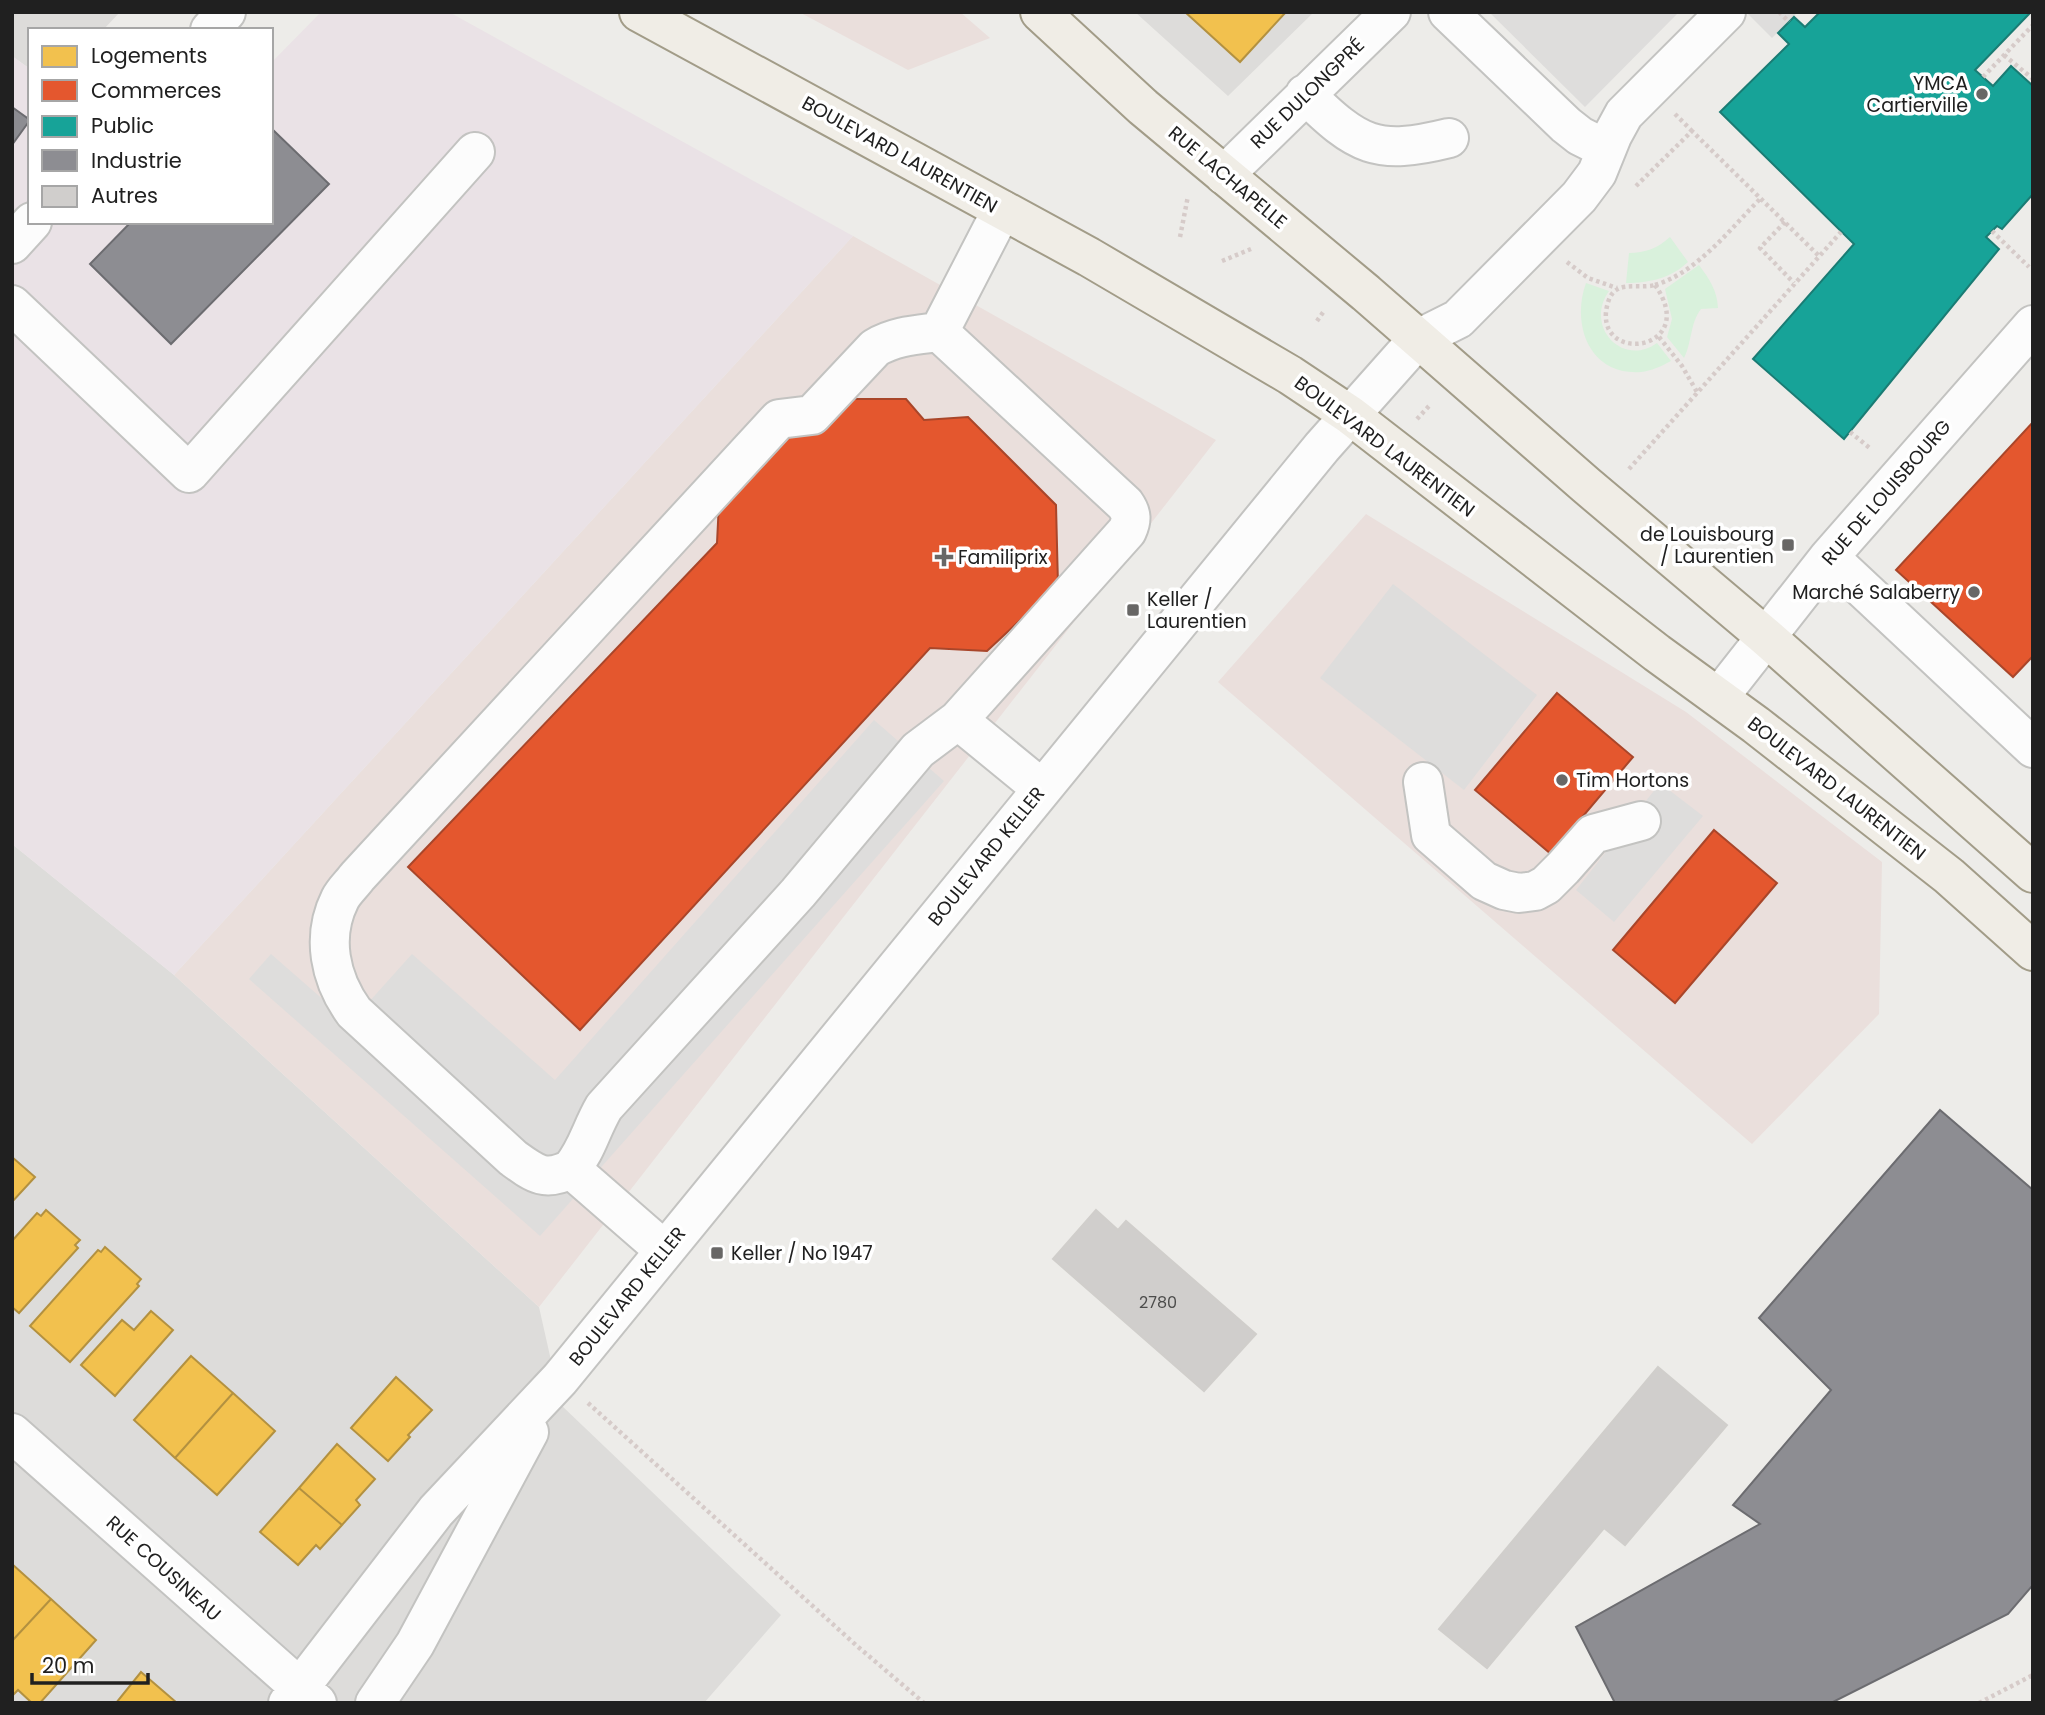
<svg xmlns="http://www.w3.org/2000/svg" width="2045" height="1715" font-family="Poppins,sans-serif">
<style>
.residential{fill:#dddcda}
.commercial{fill:#eadfdc}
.industrial{fill:#eae2e6}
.park{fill:#d9f1dc}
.parking{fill:#dedddc}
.homes{fill:#f2c14e;stroke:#b39140;stroke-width:2}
.shops{fill:#e4572e;stroke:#a9462a;stroke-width:2}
.public{fill:#17a398;stroke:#1a7c74;stroke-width:2}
.industry{fill:#8d8d92;stroke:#6c6c70;stroke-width:2}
.building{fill:#d0cecc;stroke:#d0cecb;stroke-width:2}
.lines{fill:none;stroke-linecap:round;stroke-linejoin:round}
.minor-casing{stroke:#c3c3c1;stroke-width:42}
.major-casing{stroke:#a29c88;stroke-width:42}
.path{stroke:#d6cbc9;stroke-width:4.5;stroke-dasharray:3.5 3.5;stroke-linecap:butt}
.minor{stroke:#fcfcfc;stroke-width:38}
.major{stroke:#f0ede6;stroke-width:38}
.poi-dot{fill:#686766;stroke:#fff;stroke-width:2.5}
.labels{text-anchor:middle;stroke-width:7;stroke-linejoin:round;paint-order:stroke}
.number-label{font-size:16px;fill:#4c4c4b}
.poi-label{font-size:19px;fill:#202020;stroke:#fff;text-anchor:start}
.street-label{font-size:19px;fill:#202020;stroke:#fff}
</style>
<rect width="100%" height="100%" fill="#edece9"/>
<path class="residential" d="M12,12H120L103,30H30V69L12,56Z
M1135,12H1314L1228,96Z
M12,844L174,975L539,1307L561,1405L781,1615L704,1703H12Z"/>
<path class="commercial" d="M799,12H960L990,38L908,70Z
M853,236L1216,440L539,1307L174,975Z
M1366,514L1686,712L1882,862L1879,1014L1752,1144L1218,682Z"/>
<path class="industrial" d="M321,12H449L853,236L174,975L12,844V56L30,69V222H271V63Z"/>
<path class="park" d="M1670,237L1688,262C1671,278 1650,283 1626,283L1629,253C1645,253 1658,248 1670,237Z
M1699,265C1710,280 1717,290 1718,308L1701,309C1690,323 1692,343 1684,358L1667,337L1672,319L1665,289Z
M1586,283L1609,291C1584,326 1622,368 1657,343L1671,361C1662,366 1651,371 1641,372C1589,376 1571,324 1586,283Z"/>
<path class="parking" d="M1489,12H1679L1585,107Z
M1746,12H1798L1772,38Z
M1393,584L1537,695L1464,790L1320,678Z
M874,720L944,781L540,1236L249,979L271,954L350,1023L412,954L555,1080Z
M1660,783L1703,816L1614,922L1576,890Z"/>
<path class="homes" d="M1185,12H1286L1240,62Z
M12,1157L35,1177L12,1202Z
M46,1210L80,1240L75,1245L78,1248L19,1313L12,1307V1241L37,1213L41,1216Z
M105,1247L141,1279L137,1284L139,1286L70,1362L30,1326L98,1250L101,1252Z
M151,1311L173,1330L115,1396L81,1365L122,1320L134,1330Z
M191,1356L233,1393L175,1458L134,1420Z
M396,1377L432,1410L408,1435L410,1437L388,1461L351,1428Z
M233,1393L275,1431L217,1495L175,1458Z
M337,1444L375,1479L356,1500L360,1505L342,1525L299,1488Z
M299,1488L342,1525L320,1549L316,1545L298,1565L260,1532Z
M12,1564L51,1599L12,1641Z
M51,1599L96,1640L40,1703H32L18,1690L12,1696V1641Z
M141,1672L177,1703H116Z"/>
<path class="shops" d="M843,399H906L924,420L968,417L1056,505L1058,585L987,651L930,648L580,1030L408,867L717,543L719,502L784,430Z
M2033,422V656L2013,677L1896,570Z
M1557,693L1633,757L1551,854L1475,790Z
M1714,830L1777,883L1675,1003L1613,950Z"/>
<path class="public" d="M1820,12H2031L1975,70L1993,86L2011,66L2033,86V194L2002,229L1997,226L1986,237L1999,249L1844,439L1753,359L1854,244L1720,112L1789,44L1778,33L1794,17L1805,27Z"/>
<path class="industry" d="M12,107L30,120L12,145Z
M271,128L329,184L171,344L90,264L131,222H271Z
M1940,1110L2033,1190V1585L2008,1614L1831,1703H1615L1576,1627L1760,1524L1733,1505L1831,1390L1759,1318Z"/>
<path class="building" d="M1096,1210L1118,1230L1126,1221L1256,1334L1204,1391L1053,1259Z
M1658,1367L1727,1425L1625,1545L1604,1528L1487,1668L1439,1629Z"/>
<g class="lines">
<g class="minor-casing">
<path id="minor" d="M1448,12L1566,125L1580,136L1606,149
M210,30L226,12
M1305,94C1358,146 1376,156 1449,138
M1224,175L1391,12
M1002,210L939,332L1125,504C1132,514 1132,520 1127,531L958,720L1041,788
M12,244L32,222
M12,305L189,473L475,152
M1829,557L2033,748
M1719,697L1829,557L2033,325
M1423,782L1431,835L1484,881L1504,890L1519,893L1535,891L1546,885L1563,868L1593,834L1641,821
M571,1169C545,1182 535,1174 513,1158L354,1012C330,979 321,937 340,899C344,891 352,884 357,877L779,419L812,415L875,348C895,336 916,335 939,332
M664,1250L571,1169C587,1150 591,1129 604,1107L798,893L918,750L958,720
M12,1433L317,1703
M288,1703L436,1511L560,1379L1322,447L1418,339L1458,319L1579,197L1597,173L1612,136L1624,114L1726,12
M375,1703L415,1644L529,1432"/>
</g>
<g class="major-casing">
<path id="major" d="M639,12L1089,257L1290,375L1350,415L1657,653L1756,725L1903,840L1949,876L2033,951
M1040,12L1143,107L1366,293L1586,485L1766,637L2033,873"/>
</g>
<path class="path" d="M1779,12L1789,22
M2004,55L2033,79
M1983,77L2033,25
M1675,114L1692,131
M1636,186L1692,131L1819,256
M1785,222L1760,248L1794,283
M1992,231L2029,267
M1180,237L1188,196
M1222,261L1251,249
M1567,262L1588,278L1617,288
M1655,285C1700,349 1601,365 1606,312C1607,304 1610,292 1618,289C1627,284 1644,288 1655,285Z
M1655,285C1698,272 1730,229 1761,198
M1317,321L1324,311
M1659,337L1682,366L1697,392
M1417,419L1429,406
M1850,432L1871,449
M1629,469L1841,232
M588,1403L857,1646L924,1703
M1979,1703L2033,1675"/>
<use href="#minor" class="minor"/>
<use href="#major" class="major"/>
</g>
<g class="poi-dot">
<circle cx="1982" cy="94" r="7"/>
<rect x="1781" y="538" width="14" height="14" rx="3.5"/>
<path d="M940.5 546.5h7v7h7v7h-7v7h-7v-7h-7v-7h7z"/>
<circle cx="1974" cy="592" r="7"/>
<rect x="1126" y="603" width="14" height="14" rx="3.5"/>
<circle cx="1562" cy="780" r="7"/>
<rect x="710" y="1246" width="14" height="14" rx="3.5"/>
</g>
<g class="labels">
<g class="number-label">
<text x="1158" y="1308">2780</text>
</g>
<g class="poi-label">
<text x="1968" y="90" text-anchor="end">YMCA<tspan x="1968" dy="22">Cartierville</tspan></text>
<text x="1774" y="541" text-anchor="end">de Louisbourg<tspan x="1774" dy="22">/ Laurentien</tspan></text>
<text x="958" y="564">Familiprix</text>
<text x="1960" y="599" text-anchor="end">Marché Salaberry</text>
<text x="1147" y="606">Keller /<tspan x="1147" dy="22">Laurentien</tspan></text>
<text x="1576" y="787">Tim Hortons</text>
<text x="731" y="1260">Keller / No 1947</text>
</g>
<g class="street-label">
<text transform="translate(1307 93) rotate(-44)" y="7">RUE DULONGPRÉ</text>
<text transform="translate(900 154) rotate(29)" y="7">BOULEVARD LAURENTIEN</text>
<text transform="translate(1228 177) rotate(40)" y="7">RUE LACHAPELLE</text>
<text transform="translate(1385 446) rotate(37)" y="7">BOULEVARD LAURENTIEN</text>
<text transform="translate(1886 492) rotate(-49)" y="7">RUE DE LOUISBOURG</text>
<text transform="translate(1837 788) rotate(38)" y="7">BOULEVARD LAURENTIEN</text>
<text transform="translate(986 856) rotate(-51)" y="7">BOULEVARD KELLER</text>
<text transform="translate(627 1296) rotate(-51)" y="7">BOULEVARD KELLER</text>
<text transform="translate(164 1568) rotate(42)" y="7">RUE COUSINEAU</text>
</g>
</g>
<rect width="2045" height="1715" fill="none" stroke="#202020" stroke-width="28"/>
<rect x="28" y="28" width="245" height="196" fill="#ffffff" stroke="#a6a6a6" stroke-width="2"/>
<rect x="42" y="46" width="35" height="21" fill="#f2c14e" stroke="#a6a6a6" stroke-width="2"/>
<text x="91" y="63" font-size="21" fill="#202020">Logements</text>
<rect x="42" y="80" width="35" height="21" fill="#e4572e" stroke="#a6a6a6" stroke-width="2"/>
<text x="91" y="98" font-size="21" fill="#202020">Commerces</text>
<rect x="42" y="116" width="35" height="21" fill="#17a398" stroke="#a6a6a6" stroke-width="2"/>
<text x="91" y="133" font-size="21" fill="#202020">Public</text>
<rect x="42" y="150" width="35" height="21" fill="#8d8d92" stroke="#a6a6a6" stroke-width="2"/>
<text x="91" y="168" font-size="21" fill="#202020">Industrie</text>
<rect x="42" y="186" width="35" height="21" fill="#d0cecc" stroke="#a6a6a6" stroke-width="2"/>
<text x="91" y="203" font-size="21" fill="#202020">Autres</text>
<path d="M32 1673v10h116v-10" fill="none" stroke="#202020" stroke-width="3.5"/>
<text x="42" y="1673" font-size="21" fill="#202020" stroke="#ffffff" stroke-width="5" paint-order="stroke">20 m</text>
</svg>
